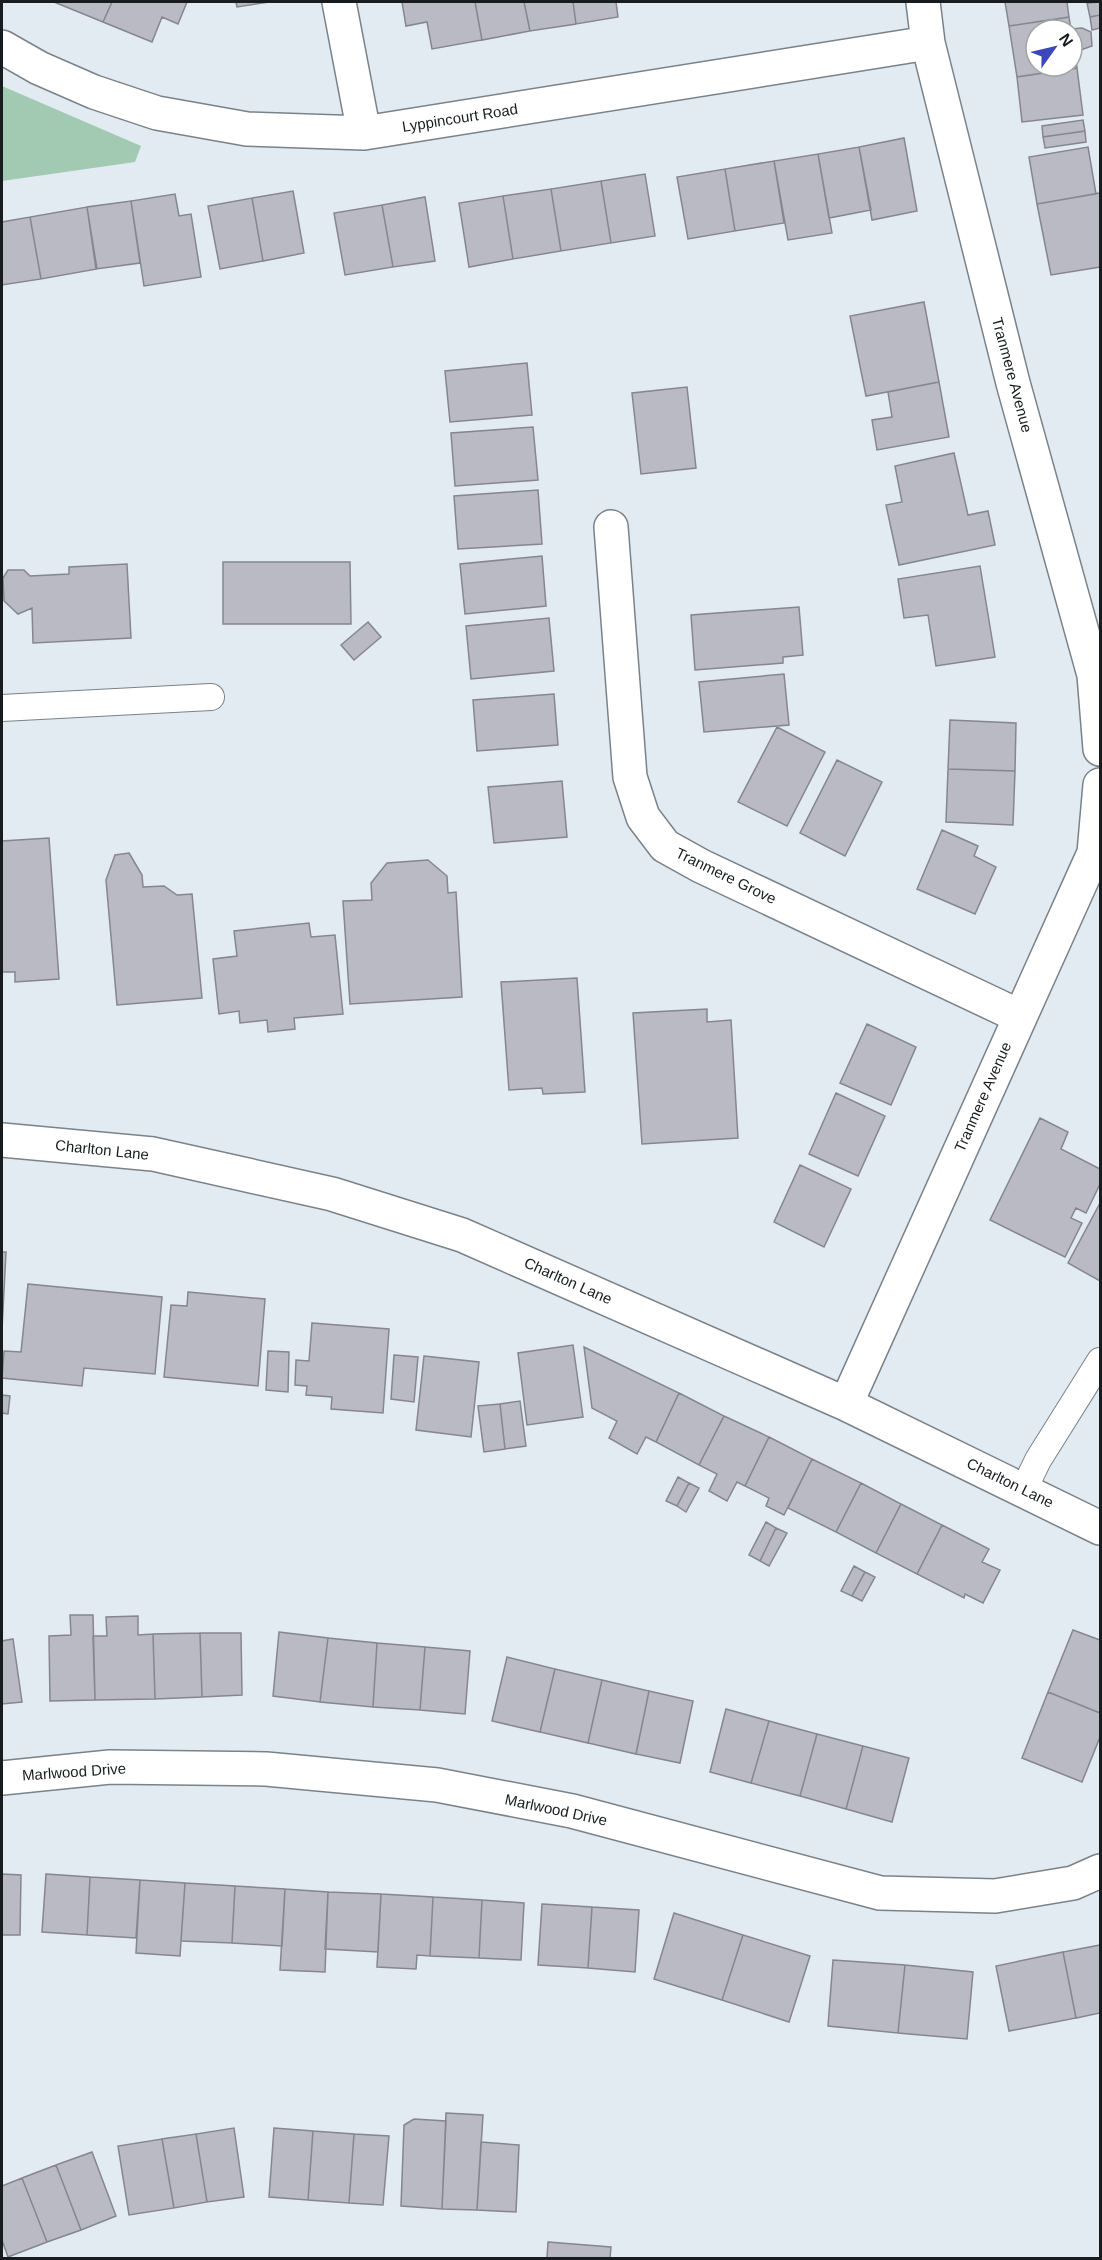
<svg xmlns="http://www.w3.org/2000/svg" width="1102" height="2260" font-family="Helvetica,sans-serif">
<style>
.green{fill:#a2cab2}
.building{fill:#b9bac4;stroke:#85868f;stroke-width:1.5;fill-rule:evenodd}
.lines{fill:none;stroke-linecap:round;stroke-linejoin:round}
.lane-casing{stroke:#7a8289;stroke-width:28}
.street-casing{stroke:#7a8289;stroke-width:36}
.lane{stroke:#fff;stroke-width:26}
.street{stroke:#fff;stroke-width:33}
.labels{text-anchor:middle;stroke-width:6;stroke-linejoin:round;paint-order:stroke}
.street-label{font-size:15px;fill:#181c1e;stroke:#fff}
</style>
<rect width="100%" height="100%" fill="#e2ebf2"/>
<path class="green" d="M2,86L141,146L135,162L2,181Z"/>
<path class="building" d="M54,2H112L103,22Z
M112,2H187L178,24L162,17L152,42L103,22Z
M236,2H269L237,7Z
M402,2H475L482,40L432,49L427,22L406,26Z
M475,2H524L530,31L482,40Z
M524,2H573L576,24L530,31Z
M573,2H616L618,17L576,24Z
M1005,2H1067L1069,17L1009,26Z
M1100,2V15L1090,17L1087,3Z
M1100,15V28L1092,30L1090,17Z
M1069,17L1071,29L1082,28L1091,32L1092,46L1075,52L1077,68L1017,77L1009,26ZM1036,30H1072V66H1036Z
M1077,68L1083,115L1022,122L1017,77Z
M1083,120L1085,131L1043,137L1042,126Z
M1085,131L1086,142L1045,148L1043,137Z
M904,138L917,211L872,220L859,147Z
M859,147L871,210L829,218L818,154Z
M1088,147L1096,194L1037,204L1029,157Z
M818,154L832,233L788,240L774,161Z
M774,161L784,223L735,231L725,169Z
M725,169L735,231L688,239L677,177Z
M645,174L655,236L611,243L601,181Z
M601,181L611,243L561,251L551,189Z
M551,189L561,251L513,259L503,196Z
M293,191L304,253L263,261L252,198Z
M1100,193V267L1051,275L1037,204Z
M175,194L179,216L191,214L201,277L144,286L131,201Z
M503,196L513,259L469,267L459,203Z
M425,197L435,261L393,267L382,205Z
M252,198L263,261L220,269L208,206Z
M131,201L140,263L96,269L87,207Z
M382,205L393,267L345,275L334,213Z
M87,207L97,269L41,279L30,217Z
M30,217L41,279L2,285V222Z
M924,302L939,382L866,396L850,316Z
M527,363L532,415L450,422L445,371Z
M939,382L949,437L877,450L872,420L892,417L888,392Z
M687,387L696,468L641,474L632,393Z
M533,427L538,480L455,486L451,433Z
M954,453L968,515L988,511L995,545L899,565L886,505L902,502L895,466Z
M538,490L542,544L458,549L454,496Z
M542,556L546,606L465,614L460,564Z
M223,562H350L351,624H223Z
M127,564L131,638L33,643L32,608L18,614L4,601L3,578L8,570H24L30,576L69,574V567Z
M980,566L995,657L936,666L928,615L904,618L898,579Z
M799,607L803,655L783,657V663L695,670L691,615Z
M549,618L554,671L471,679L466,626Z
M368,622L381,637L354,660L341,645Z
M784,674L789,725L704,732L699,682Z
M554,694L558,745L477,751L473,700Z
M950,720L1016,723L1015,771L948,769Z
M777,727L825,752L787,826L738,802Z
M837,760L882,782L845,856L800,833Z
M948,769L1015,771L1013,825L946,822Z
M562,781L567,837L494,843L488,787Z
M942,830L978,846L974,856L996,867L975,914L917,889Z
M49,838L59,979L15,982V972H2V841Z
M129,853L142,875L143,887L164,886L177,895L192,894L202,998L117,1005L106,880L115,855Z
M428,860L447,876L448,893L456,892L462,997L350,1004L343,901L372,900L371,883L387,863Z
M309,923L311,937L335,935L343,1014L294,1018L295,1029L268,1032L267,1020L240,1023L239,1011L219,1014L213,959L237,956L234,931Z
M577,978L585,1092L543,1094L542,1088L509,1090L501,982Z
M707,1009V1022L731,1020L738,1138L642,1144L633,1013Z
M867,1024L916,1047L891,1105L840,1083Z
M836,1093L885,1116L858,1176L809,1154Z
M1040,1118L1068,1132L1061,1149L1100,1169V1184L1086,1213L1076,1208L1071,1218L1082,1223L1065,1257L990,1220Z
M800,1165L851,1189L824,1247L774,1222Z
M1100,1203V1281L1068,1263Z
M2,1252H6L2,1330Z
M28,1284L162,1297L155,1374L84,1368L82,1386L2,1378L4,1351L21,1352Z
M188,1292L265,1299L258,1386L164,1377L171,1305L187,1306Z
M312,1323L389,1329L383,1413L331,1409L332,1397L306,1395L307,1386L295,1385L296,1360L309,1361Z
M573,1345L583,1417L527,1425L518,1353Z
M584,1347L679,1393L656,1442L646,1437L637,1454L609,1438L617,1421L592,1408Z
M268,1351L289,1352L288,1392L266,1390Z
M394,1355L418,1357L414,1402L391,1399Z
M424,1356L479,1362L471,1437L416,1430Z
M679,1393L724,1416L699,1465L656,1442Z
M2,1395L10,1396L8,1414L2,1413Z
M520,1401L526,1446L505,1449L500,1404Z
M500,1404L505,1449L484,1452L478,1406Z
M724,1416L769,1437L745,1486L737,1482L727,1501L709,1491L717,1474L699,1465Z
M769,1437L812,1459L784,1515L766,1506L769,1498L745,1486Z
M812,1459L861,1483L836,1532L788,1508Z
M678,1477L689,1483L677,1506L666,1501Z
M689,1483L699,1488L686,1512L677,1506Z
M861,1483L901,1504L876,1553L836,1532Z
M901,1504L942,1525L917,1574L876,1553Z
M766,1522L776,1528L760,1561L749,1555Z
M942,1525L989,1549L982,1562L1000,1570L983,1603L965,1594L964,1598L917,1574Z
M776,1528L787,1533L769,1566L760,1561Z
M854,1566L865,1572L852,1596L841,1591Z
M865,1572L875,1577L862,1601L852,1596Z
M70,1615H93L95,1700L50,1701L49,1636L71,1635Z
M138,1616V1635L153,1634L155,1699L95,1700L93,1636H107L106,1617Z
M1073,1630L1100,1640V1713L1048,1692Z
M279,1632L328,1638L320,1702L273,1696Z
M200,1633L202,1697L155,1699L153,1634Z
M200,1633H241L242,1695L202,1697Z
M328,1638L377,1643L373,1707L320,1702Z
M13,1639L22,1702L2,1704V1641Z
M377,1643L425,1647L420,1710L373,1707Z
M425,1647L470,1651L465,1714L420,1710Z
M507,1657L555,1669L540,1732L492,1721Z
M555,1669L602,1680L588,1743L540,1732Z
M602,1680L649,1691L636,1754L588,1743Z
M649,1691L693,1701L680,1763L636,1754Z
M1048,1692L1100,1713V1737L1082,1782L1022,1758Z
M726,1709L769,1721L751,1783L710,1772Z
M769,1721L817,1734L800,1796L751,1783Z
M817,1734L863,1746L846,1809L800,1796Z
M863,1746L909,1758L892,1822L846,1809Z
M2,1874L21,1875L20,1935H2Z
M46,1874L90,1877L87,1935L42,1932Z
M90,1877L140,1880L136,1938L87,1935Z
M140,1880L185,1883L180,1956L136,1953Z
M185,1883L235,1886L232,1943L181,1941Z
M235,1886L285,1889L282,1946L232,1943Z
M285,1889L328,1892L325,1972L280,1970Z
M328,1892L381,1894L378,1952L325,1949Z
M381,1894L433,1897L430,1956L417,1955L416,1969L377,1967Z
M433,1897L482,1900L479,1958L430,1956Z
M482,1900L524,1903L521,1960L479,1958Z
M542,1904L592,1907L588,1968L538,1965Z
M592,1907L639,1910L635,1972L588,1968Z
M674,1913L743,1935L722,2000L654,1979Z
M743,1935L810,1956L789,2022L722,2000Z
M1100,1945V2013L1076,2018L1063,1952Z
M1063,1952L1076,2018L1009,2031L996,1966Z
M833,1960L905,1965L898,2033L828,2026Z
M905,1965L973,1972L967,2039L898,2033Z
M446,2113L483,2115L477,2210L442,2209Z
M414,2119L446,2121L442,2209L401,2206L404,2125Z
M234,2128L244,2197L207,2202L196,2134Z
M274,2128L313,2131L308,2200L269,2197Z
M313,2131L354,2134L349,2203L308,2200Z
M196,2134L207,2202L174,2208L162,2139Z
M354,2134L389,2136L383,2205L349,2203Z
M162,2139L174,2208L129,2215L118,2146Z
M481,2142L519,2145L516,2212L477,2210Z
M92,2152L116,2216L81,2230L56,2165Z
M56,2165L81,2230L47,2242L22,2178Z
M22,2178L47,2242L8,2257L2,2240V2186Z
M548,2242L611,2247L610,2258H547Z"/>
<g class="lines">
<g class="lane-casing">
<path id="lane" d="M2,708L211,697
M1024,1489L1038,1460L1100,1361"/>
</g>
<g class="street-casing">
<path id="street" d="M339,2L364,133
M923,2L928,43L1013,383L1094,675L1100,749
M2,47L39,68L94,92L157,113L247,129L364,133L928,43
M611,527L630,777L643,817L665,846L701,866L1019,1016
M2,1140L153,1154L332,1194L462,1235L846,1404L1100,1528
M846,1404L1094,853L1100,785
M2,1778L110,1767L266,1769L437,1785L572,1811L880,1893L995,1896L1073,1883L1100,1871"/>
</g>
<use href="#lane" class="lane"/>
<use href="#street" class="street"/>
</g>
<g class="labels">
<g class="street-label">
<text transform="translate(460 118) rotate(-9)" y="5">Lyppincourt Road</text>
<text transform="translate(1012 375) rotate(75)" y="5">Tranmere Avenue</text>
<text transform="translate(726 876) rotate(26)" y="5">Tranmere Grove</text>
<text transform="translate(983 1097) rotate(-66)" y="5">Tranmere Avenue</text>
<text transform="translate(102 1150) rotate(6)" y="5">Charlton Lane</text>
<text transform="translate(568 1281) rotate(24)" y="5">Charlton Lane</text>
<text transform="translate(1010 1483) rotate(26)" y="5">Charlton Lane</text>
<text transform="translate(74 1772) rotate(-4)" y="5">Marlwood Drive</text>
<text transform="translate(556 1810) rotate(12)" y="5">Marlwood Drive</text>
</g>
</g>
<rect width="1102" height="2260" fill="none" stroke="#181c1e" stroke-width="6"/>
<g transform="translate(1054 48) rotate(56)"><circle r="28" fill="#ffffff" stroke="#a3a4a5" stroke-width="1.5"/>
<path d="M0-4.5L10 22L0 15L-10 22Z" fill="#3a46b9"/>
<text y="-9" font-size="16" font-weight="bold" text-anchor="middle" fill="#181c1e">N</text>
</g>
</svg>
